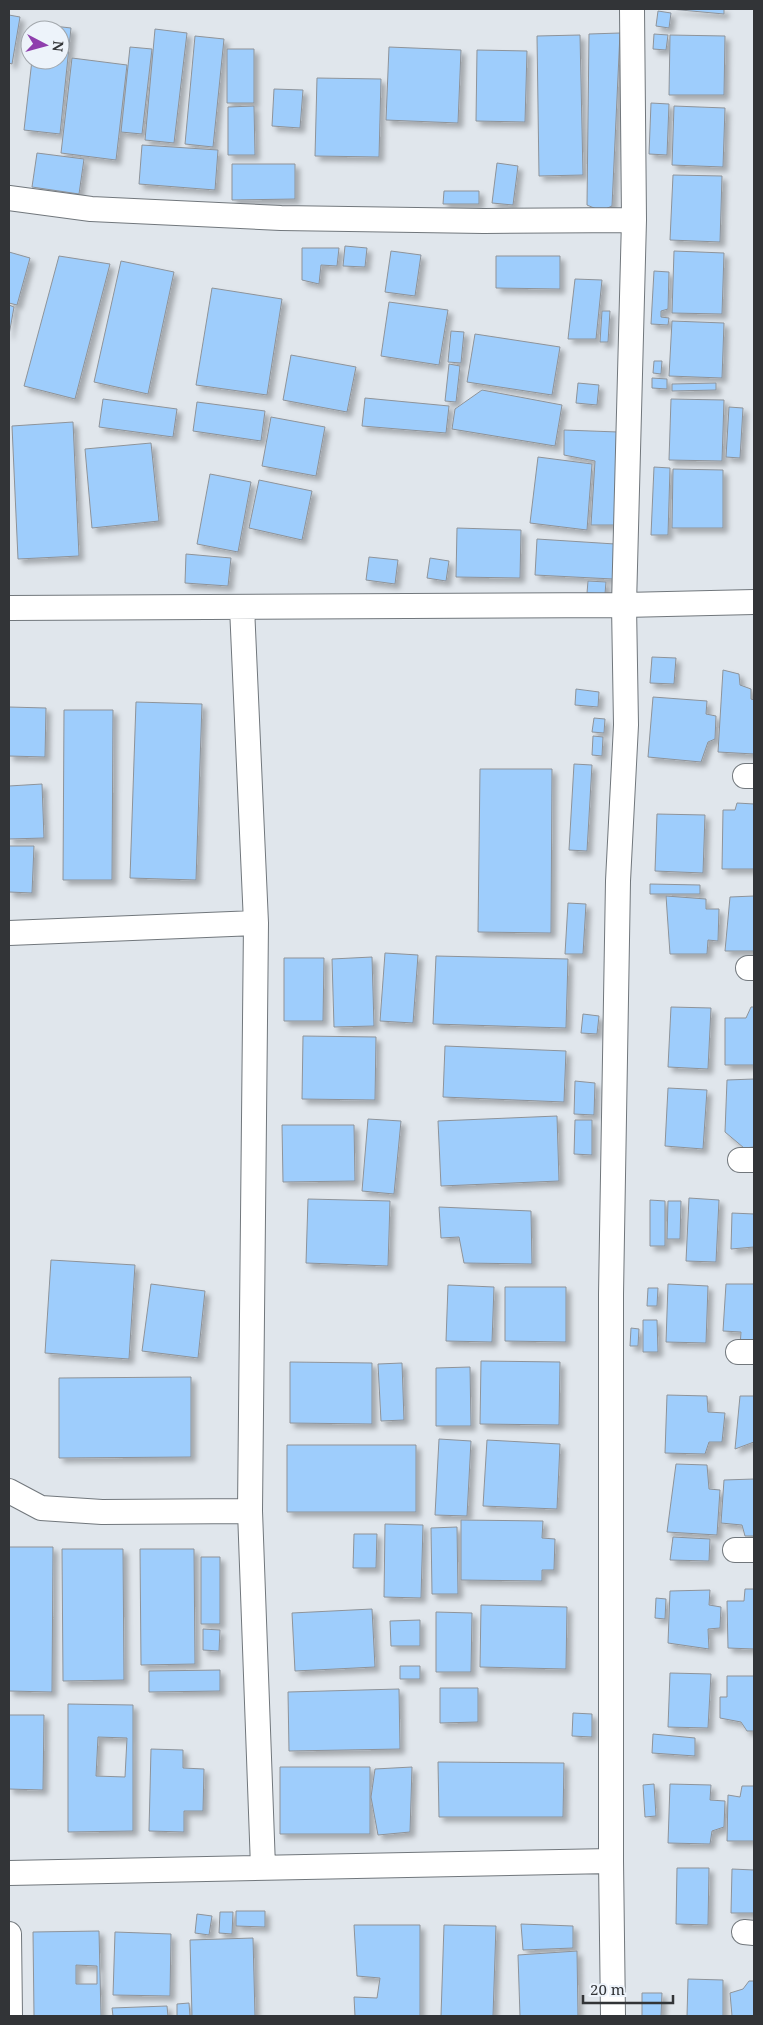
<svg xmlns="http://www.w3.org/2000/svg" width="763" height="2025" font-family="'Noto Serif',serif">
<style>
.building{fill:#9ecdfc;stroke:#8e9399;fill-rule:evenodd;filter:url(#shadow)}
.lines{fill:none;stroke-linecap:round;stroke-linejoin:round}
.minor-casing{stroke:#71777c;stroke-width:26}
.minor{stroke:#fff;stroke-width:24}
</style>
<defs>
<filter id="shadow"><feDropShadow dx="4.5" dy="4.5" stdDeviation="2.5" flood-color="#0004"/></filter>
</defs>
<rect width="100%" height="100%" fill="#e0e6ec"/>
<path class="building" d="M670,9H724V14Z
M658,11L671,13L669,28L656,26Z
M9,15L20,17L12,64L9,63Z
M36,24L71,28L60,134L24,130L32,60H60V30H35Z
M155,29L187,33L174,143L145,140Z
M620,33L612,206L601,211L587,205L589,34Z
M654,34L668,35L666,50L653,49Z
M580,35L583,175L539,176L537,36Z
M670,35L725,36L724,95H669Z
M195,36L224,39L213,147L185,144Z
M130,47L152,49L142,134L121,132Z
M389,47L461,50L458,123L386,120Z
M227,49H254V103H227Z
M477,50L527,51L525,122L476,121Z
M72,58L127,65L116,160L61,153Z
M317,78L381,79L379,157L315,156Z
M274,89L303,90L300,128L272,126Z
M651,103L669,104L667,155L649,154Z
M254,106L255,155H228V107Z
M674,106L725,108L723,167L672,165Z
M142,145L218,150L215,190L139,184Z
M37,153L84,159L79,194L32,187Z
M497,163L518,166L513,205L492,203Z
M232,164H295V199L232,200Z
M673,175L722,176L720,242L670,240Z
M444,191H479V204H443Z
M345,246L367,248L365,267L343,266Z
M302,248H339L337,266L321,265L319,284L302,280Z
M391,251L421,255L415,296L385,292Z
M674,251L724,253L722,314L672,313Z
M9,252L30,258L17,305L9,303Z
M59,256L110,264L75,399L24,386Z
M496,256H560V289L496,288Z
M121,261L174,272L148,394L94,382Z
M654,271L669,272L668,309L661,311V317L669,318L668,325L651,324Z
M575,279L602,280L596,339H568Z
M212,288L282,299L267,395L196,385Z
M389,302L448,310L439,365L381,356Z
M9,305L14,307L9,335Z
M602,311H610L608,342H600Z
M672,321L724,323L722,378L669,376Z
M451,331L464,332L461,363L448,362Z
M475,334L560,347L552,395L467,382Z
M291,355L356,367L347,412L283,400Z
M654,361H662L661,374L653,373Z
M449,364L460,366L456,402L445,401Z
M652,378L667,379V389L652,388Z
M578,383L599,385L597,405L576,403Z
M716,383V390L672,391V384Z
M482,390L562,405L555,446L452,429L455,409Z
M365,398L449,406L446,433L362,426Z
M103,399L177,409L173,437L99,427Z
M671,399L724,400L722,461L669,460Z
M197,402L265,411L261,441L193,431Z
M729,407L743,408L740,458L726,457Z
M271,417L325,427L316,476L262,466Z
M73,422L79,556L18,559L12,426Z
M564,430L618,432L617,525H591L595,461L564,455Z
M151,443L159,521L92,528L85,449Z
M538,457L592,464L587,530L530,523Z
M654,467L670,468L668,535H651Z
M673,469L723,470V528H672Z
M210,474L251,482L238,552L197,544Z
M259,480L312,491L302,540L249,528Z
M457,528L521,530L520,578L456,577Z
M537,539L615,544L613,579L535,575Z
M186,554L231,558L228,586L185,583Z
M369,557L398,560L395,584L366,580Z
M430,558L449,561L446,581L427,578Z
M588,581L606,582L605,594L587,593Z
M652,657L676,658L674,684L650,683Z
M723,670L739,674L740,685L751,689V699L754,700V754L718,752Z
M576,689L599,692L598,707L575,705Z
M653,697L707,701L706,714L716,716L715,739L708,742L701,762L648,757Z
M136,702L202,704L196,880L130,878Z
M9,707L46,708L45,757L9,756Z
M64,710H113L112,880H63Z
M594,718L605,719L604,733L592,732Z
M593,736L603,737L602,756L592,755Z
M574,764L592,765L587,851L569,850Z
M480,769H552L551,933L478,932Z
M42,784L44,838L9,839V786Z
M737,803L754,804V869H722L723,810H735Z
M657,814L705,815L703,873L655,871Z
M9,846H34L32,893L9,892Z
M650,884L700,885V894H650Z
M666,896L706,899V909H719L718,941L708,940L707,954H670Z
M754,896V951H725L730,897Z
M568,903L586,904L583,954H565Z
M385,953L418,955L413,1023L380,1021Z
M436,956L568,959L566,1028L433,1024Z
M372,957L374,1026L334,1027L332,959Z
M284,958H324L323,1021H284Z
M671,1007L711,1008L708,1069L668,1067Z
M751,1007H754V1065H725V1018H746Z
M583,1014L599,1016L597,1034L581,1033Z
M303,1036L376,1037L375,1100L302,1099Z
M445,1046L566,1051L564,1102L443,1097Z
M754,1079V1147L744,1148L725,1132L727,1080Z
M575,1081L595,1083L594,1115L574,1114Z
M668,1088L707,1090L703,1149L665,1146Z
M557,1116L559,1181L441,1186L438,1121Z
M368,1119L401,1121L394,1194L362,1191Z
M575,1120H592V1155L574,1154Z
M282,1125H354L355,1181L283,1182Z
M689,1198L719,1200L716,1262L686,1261Z
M308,1199L390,1201L388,1266L306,1263Z
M650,1200L665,1201V1246H650Z
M668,1201H681L680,1239H667Z
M439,1207L531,1211L532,1264L464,1263L459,1237L441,1238Z
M732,1213L754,1214V1247L731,1249Z
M51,1260L135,1265L129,1359L45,1353Z
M151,1284L205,1291L198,1358L142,1351Z
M668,1284L708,1286L706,1343L666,1342Z
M726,1284H754V1346H740L741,1332L723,1331Z
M448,1285L494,1287L492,1342L446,1341Z
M505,1287H566V1342L505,1341Z
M648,1288H658L657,1306H647Z
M643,1320H657L658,1352H643Z
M631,1328L639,1329L638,1346H630Z
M481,1361L560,1362L559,1425L480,1424Z
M290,1362L372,1363V1424L290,1423Z
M402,1363L404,1420L381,1421L378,1364Z
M470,1367L471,1426H436V1368Z
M191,1377V1457L59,1458V1378Z
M667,1395L707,1396L708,1412L725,1413L722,1442H709L705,1454L665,1453Z
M740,1396H754V1442L735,1449Z
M439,1439L471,1441L467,1516L435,1515Z
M487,1440L560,1444L557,1509L483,1506Z
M287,1445H416V1512H287Z
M676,1464L707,1465L709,1489L720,1490L717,1535L667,1532Z
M754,1479V1536H745L742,1525L721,1523L724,1480Z
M461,1520L543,1521L542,1538L555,1539L554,1570H542V1581L461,1580Z
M385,1524L423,1525L421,1598L384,1597Z
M457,1527L458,1594H432L431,1528Z
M354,1534H377L376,1568H353Z
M673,1537L710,1539L709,1561L670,1560Z
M9,1547H53L52,1692L9,1691Z
M62,1549H123L124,1680L63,1681Z
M140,1549H194L195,1664L141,1665Z
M201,1557H220V1624H201Z
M745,1589H754V1649L728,1648L727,1601H744Z
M710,1590L709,1605L721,1607L720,1628L708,1629L709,1649L668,1643L670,1591Z
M656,1598L666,1599L665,1619L655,1618Z
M481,1605L567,1607L566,1669L480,1667Z
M372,1609L375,1667L295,1671L292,1613Z
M436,1612L472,1613L471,1672H436Z
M420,1620V1646H391L390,1621Z
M203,1629L220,1630L219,1651L203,1650Z
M400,1666H420V1679H400Z
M220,1670V1691L149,1692V1671Z
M670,1673L711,1674L708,1728L668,1727Z
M727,1676H754V1731H747L741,1722L720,1718V1697H727Z
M440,1688H478V1722L440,1723Z
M399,1689L400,1749L289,1751L288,1692Z
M68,1704L133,1705V1831L68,1832ZM98,1737L127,1738L125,1777L96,1776Z
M573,1713L592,1714V1737L572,1736Z
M9,1715H44L43,1790L9,1789Z
M653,1734L695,1738V1756L652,1753Z
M151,1749L183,1750V1768L204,1769L203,1811H184V1832L149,1831Z
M438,1762L564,1763L563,1817H439Z
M280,1767H370V1834H280Z
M412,1767L410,1832L378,1835L371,1797L375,1769Z
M654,1784L656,1816L645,1817L643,1785Z
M670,1784L711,1785L710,1800L725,1801L724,1827L712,1831L710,1844L668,1843Z
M742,1786H754V1841H727L728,1795L740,1797Z
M677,1868H709L708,1925L676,1924Z
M732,1869L754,1870V1913H731Z
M236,1911H265V1927L236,1926Z
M220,1912H233L232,1934L219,1933Z
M197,1914L212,1916L209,1935L195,1933Z
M521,1924L573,1926V1948L523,1950Z
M354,1925H420V2016H355L354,1997L377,1998L380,1978L357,1976Z
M444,1925L496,1926L493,2016H441Z
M99,1931L101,2016H34L33,1932ZM76,1965L97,1966V1984H76Z
M115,1932L171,1934L170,1996L113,1995Z
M253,1938L255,2016H192L190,1940Z
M577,1951L578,2016H520L518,1955Z
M688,1979L723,1980V2016H687Z
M749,1981H754V2016H732L730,1993L743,1989Z
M642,1993H662L661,2016H642Z
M189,2003L190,2016H177V2004Z
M167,2006L168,2016H113L112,2008Z"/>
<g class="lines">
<g class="minor-casing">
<path id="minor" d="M9,198L91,209L281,218L484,221L634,220
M242,607L256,923L250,1511L263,1867
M9,608L624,605L754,602
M745,776H754
M9,933L256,923
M748,968H754
M740,1160H754
M738,1352H754
M9,1491L41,1508L102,1512L250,1511
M735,1550H754
M9,1873L611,1861
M744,1932L754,1933
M9,1934L10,2016
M613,2016L611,1861V1294L618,881L626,725L624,605L634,220L632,9"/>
</g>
<use href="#minor" class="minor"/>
</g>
<rect width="763" height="2025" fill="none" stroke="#323437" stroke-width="20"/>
<g transform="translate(45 45) rotate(96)"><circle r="24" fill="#edf3fa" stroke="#a2a7ac"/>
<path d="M0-4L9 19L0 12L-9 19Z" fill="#8f3ead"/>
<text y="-8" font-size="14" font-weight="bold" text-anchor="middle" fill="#323437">N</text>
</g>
<path d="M583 1995v8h90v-8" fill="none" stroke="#323437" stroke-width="2.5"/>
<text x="590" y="1995" font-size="15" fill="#323437" stroke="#edf3fa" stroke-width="4" paint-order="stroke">20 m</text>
</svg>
